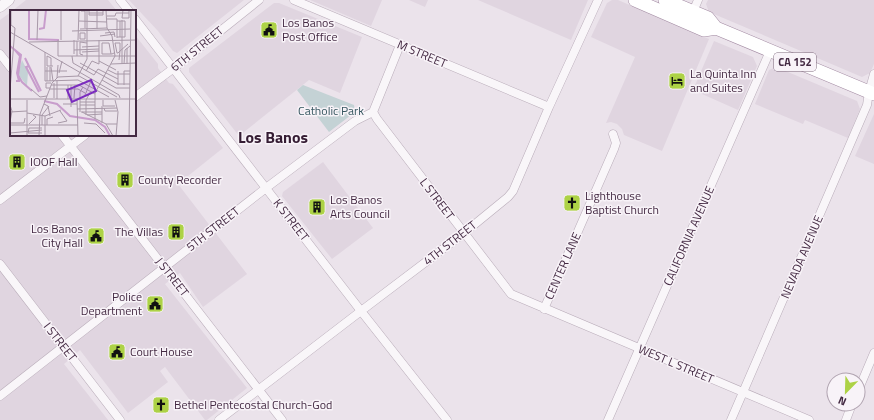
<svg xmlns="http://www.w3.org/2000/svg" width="874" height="420" font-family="'Titillium Web',sans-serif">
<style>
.built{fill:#e0d5e0}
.green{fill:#c4d2d5}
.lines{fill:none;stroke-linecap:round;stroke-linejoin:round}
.minor-casing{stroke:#b9acb9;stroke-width:9}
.tertiary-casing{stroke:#b9acb9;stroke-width:11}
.trunk-casing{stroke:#a28aa2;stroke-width:14}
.minor{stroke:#f9f6f9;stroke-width:8}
.tertiary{stroke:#f9f6f9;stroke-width:10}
.trunk{stroke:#fff;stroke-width:13}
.labels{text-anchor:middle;stroke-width:3;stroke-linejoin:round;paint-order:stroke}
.shield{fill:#f8f3f8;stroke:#7a6679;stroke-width:1}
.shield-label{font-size:11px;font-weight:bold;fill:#442a43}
.poi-label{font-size:12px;fill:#442a43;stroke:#f8f3f8;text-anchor:start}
.street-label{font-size:12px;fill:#442a43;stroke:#f8f3f8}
.park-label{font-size:12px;fill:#375760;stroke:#f8f3f8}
.district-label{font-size:16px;font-weight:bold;fill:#351c33;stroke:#f8f3f8}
.inset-river{fill:none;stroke:#c89dcc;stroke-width:2}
.inset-road{fill:none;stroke:#a899a8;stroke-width:1}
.view{fill:#7b2cbf;fill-opacity:0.15;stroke:#7b2cbf;stroke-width:2}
.inset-edge{fill:none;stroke:#442a43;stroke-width:2}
</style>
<rect width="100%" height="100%" fill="#ebe3eb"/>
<path class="built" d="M26,0H108L117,11H12Z
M129,0H244L177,53L173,51L158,31Z
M310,0H382L371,26Z
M409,0H428L425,7Z
M478,0H588L571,40Z
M612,0H618L709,39L662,151L624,135L622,129L617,124L611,122L606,123L635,57L591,37L607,3Z
M708,0H874V64L870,73L862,77L709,12L706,4Z
M274,3H279L362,37L340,93L309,80L239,136L189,72V68Z
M11,12V135H135V35L158,64V68L169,83L173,84L223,148L178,184L247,274L203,307L180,273L165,284L247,388L207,420H205L165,367L160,371L168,382L128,413L80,350L64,364L108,420H0V20Z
M714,41L753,57L757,66L738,110L693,90Z
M776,67L857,101L860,109L848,138L805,120L803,124L755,104L769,70Z
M874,114V164L855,156Z
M323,162L373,228L332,259L282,196L283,192Z"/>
<path class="green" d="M303,85L354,105L355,112L329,132L297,90Z"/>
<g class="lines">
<g class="minor-casing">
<path id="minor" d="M120,0L129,11
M294,0L549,107
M693,12L698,0
M135,19L361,311L447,420
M0,54L11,68
M135,97L174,68L259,0
M373,112L377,119L511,294L809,420
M62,135L282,420
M0,200L85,135
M0,264L120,420
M544,309L614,149L616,143L613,134
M858,391L874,353
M0,396L266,188L355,121L373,112L400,45
M219,420L361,311L464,233L508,197L513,191L549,107L598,0
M608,420L770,51
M731,420L867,105L869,92L874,74
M846,420L852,404"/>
</g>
<g class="tertiary-casing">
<path id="tertiary" d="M0,7L9,0"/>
</g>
<g class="trunk-casing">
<path id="trunk" d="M635,0L704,30L716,28
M665,0L708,18L716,28L874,94"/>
</g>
<use href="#minor" class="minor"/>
<use href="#tertiary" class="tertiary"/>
<use href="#trunk" class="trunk"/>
</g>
<defs>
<g id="civic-square" transform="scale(0.9)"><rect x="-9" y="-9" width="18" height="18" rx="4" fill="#add246" stroke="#f8f3f8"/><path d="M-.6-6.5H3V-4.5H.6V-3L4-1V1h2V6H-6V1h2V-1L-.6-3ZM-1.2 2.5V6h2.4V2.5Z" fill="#111"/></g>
<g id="hotel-square" transform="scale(0.9)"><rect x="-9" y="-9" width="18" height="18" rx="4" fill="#add246" stroke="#f8f3f8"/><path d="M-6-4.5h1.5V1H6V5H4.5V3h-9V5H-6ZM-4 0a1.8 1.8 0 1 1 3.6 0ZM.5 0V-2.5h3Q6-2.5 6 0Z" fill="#111"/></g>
<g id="building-square" transform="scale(0.9)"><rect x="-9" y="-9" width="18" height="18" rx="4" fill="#add246" stroke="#f8f3f8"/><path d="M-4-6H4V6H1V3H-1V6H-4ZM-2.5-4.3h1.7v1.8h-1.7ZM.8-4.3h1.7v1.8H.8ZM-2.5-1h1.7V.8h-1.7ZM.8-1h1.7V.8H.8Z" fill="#111"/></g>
<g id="church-square" transform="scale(0.9)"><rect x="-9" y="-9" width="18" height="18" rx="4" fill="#add246" stroke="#f8f3f8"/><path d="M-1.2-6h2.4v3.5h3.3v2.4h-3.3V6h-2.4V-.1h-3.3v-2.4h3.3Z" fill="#111"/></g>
</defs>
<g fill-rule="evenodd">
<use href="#civic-square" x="269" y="30"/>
<use href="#hotel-square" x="677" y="81"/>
<use href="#building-square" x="17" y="162"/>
<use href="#building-square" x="125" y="180"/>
<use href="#church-square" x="572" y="203"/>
<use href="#building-square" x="317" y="207"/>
<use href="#building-square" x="176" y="232"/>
<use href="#civic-square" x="96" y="236"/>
<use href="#civic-square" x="155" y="304"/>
<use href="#civic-square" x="117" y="352"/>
<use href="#church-square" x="161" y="405"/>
</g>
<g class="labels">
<rect class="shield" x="774" y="53" width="42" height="18" rx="3"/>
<g class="shield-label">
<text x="795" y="66">CA 152</text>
</g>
<g class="poi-label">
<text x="282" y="27">Los Banos<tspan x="282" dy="14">Post Office</tspan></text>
<text x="690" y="78">La Quinta Inn<tspan x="690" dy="14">and Suites</tspan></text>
<text x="30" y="166">IOOF Hall</text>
<text x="138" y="184">County Recorder</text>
<text x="585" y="200">Lighthouse<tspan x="585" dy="14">Baptist Church</tspan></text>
<text x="330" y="204">Los Banos<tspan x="330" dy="14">Arts Council</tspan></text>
<text x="83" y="233" text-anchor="end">Los Banos<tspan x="83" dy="14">City Hall</tspan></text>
<text x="163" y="236" text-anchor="end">The Villas</text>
<text x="142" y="301" text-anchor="end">Police<tspan x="142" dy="14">Department</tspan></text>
<text x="130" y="356">Court House</text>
<text x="174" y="409">Bethel Pentecostal Church-God</text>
</g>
<g class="street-label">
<text transform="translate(197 49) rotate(-39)" y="4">6TH STREET</text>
<text transform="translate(422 54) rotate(23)" y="4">M STREET</text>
<text transform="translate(437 199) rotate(53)" y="4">L STREET</text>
<text transform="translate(291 220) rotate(52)" y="4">K STREET</text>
<text transform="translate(213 229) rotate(-38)" y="4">5TH STREET</text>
<text transform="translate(689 236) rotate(-66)" y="4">CALIFORNIA AVENUE</text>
<text transform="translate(450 243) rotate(-38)" y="4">4TH STREET</text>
<text transform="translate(802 257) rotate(-67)" y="4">NEVADA AVENUE</text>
<text transform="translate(563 266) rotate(-66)" y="4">CENTER LANE</text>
<text transform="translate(172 277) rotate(52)" y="4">J STREET</text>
<text transform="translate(60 342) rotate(52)" y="4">I STREET</text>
<text transform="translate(676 364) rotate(23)" y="4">WEST L STREET</text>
</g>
<g class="park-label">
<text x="331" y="115">Catholic Park</text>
</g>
<g class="district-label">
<text x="273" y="143">Los Banos</text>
</g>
</g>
<g transform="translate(10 10)">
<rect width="126" height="126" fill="#ebe3eb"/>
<path d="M12,50L18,62L17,76L8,64Z" fill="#c4d2d5"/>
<path class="inset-river" d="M19,0V29L49,30M29,19L34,18L36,0M0,36L11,45L8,65L12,72L22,81M5,40L10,46L7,63L9,71H6M15,48L31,81M19,56L16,57L29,82M34,91L47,94L60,106L85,110L95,117L100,126"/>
<path class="inset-road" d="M79,0V5H93V0M113,0L112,8H119V0M71,1H75V18M79,3H93M97,6H105L106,3H119M97,9H107V28M69,11L97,12M70,19L97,18M87,19V0M62,21L120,19M0,22L109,85L110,88M70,23H75V29H70ZM95,23L104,22L105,27M90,26L105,24M107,27H115V11H107M110,27V11M27,30L28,0M51,30V0M64,30V44M68,30L69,0M67,31V46M19,32L126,30M72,37L89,36M64,40L89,39M35,42V71L68,70L99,87M72,42L89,41M101,44L99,33H92V44H102L104,43M73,45L70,44V32L77,33M48,46H126M48,46V30M62,46L63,53L84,65L88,59L108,69M109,50L110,41V33H105L107,43H108L110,41L118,34M89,51L106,60M70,53L108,74H120M101,54L126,53M112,54V10M114,54L115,40L120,36M117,54V38M41,56V48L37,46V56H43M41,57L43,71M98,60L106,64H120M35,61H57M76,61L82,51L89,54V30M49,63L52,51M68,66L77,49V0M47,68L48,55M92,70L106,78H120M37,71V57M40,71V57M41,75H69L85,84M108,75V61M114,75V61H120M40,78H36V73H41M21,79L30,87L37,86M40,79H68L75,83M0,80L5,18L1,15V0M75,85L81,71M44,88V73M64,88L65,75M0,89H125M47,89V70M58,89V75M67,89L68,126M93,90V96H105M105,90L108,102L106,126M70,92H85M34,94L38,96L40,106M53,94H67M0,95L2,101L0,112M70,95H85M92,96V113M61,97V75M94,98L95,101H107M67,99L107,98M0,102L17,101M70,102V82L73,77M71,102H92M72,102L96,114H107M17,103L35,106L51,100M76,105V90L81,81M77,105L92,104M85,109V83L105,46L102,26L97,18L96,0M0,113H14L15,108M48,113L57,111L50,101M74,113L86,114L95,123M19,114L26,107L23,105M96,114L103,126M0,115H68M32,115V105L39,96M37,115V109L43,107M32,118H19L18,123H32M0,123L32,120M17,126V90M18,126H35M29,126L30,104L42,73L48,67L69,66L107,87M35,126V106M119,126L121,0"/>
<path class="view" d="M81,70L86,81L62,92L57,80Z"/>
<rect width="126" height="126" class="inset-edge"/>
</g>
<g transform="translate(846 392) rotate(203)"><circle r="19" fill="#f8f3f8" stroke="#b0a3b0"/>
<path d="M0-3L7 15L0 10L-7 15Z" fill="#add246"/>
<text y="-6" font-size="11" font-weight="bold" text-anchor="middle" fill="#442a43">N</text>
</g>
</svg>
